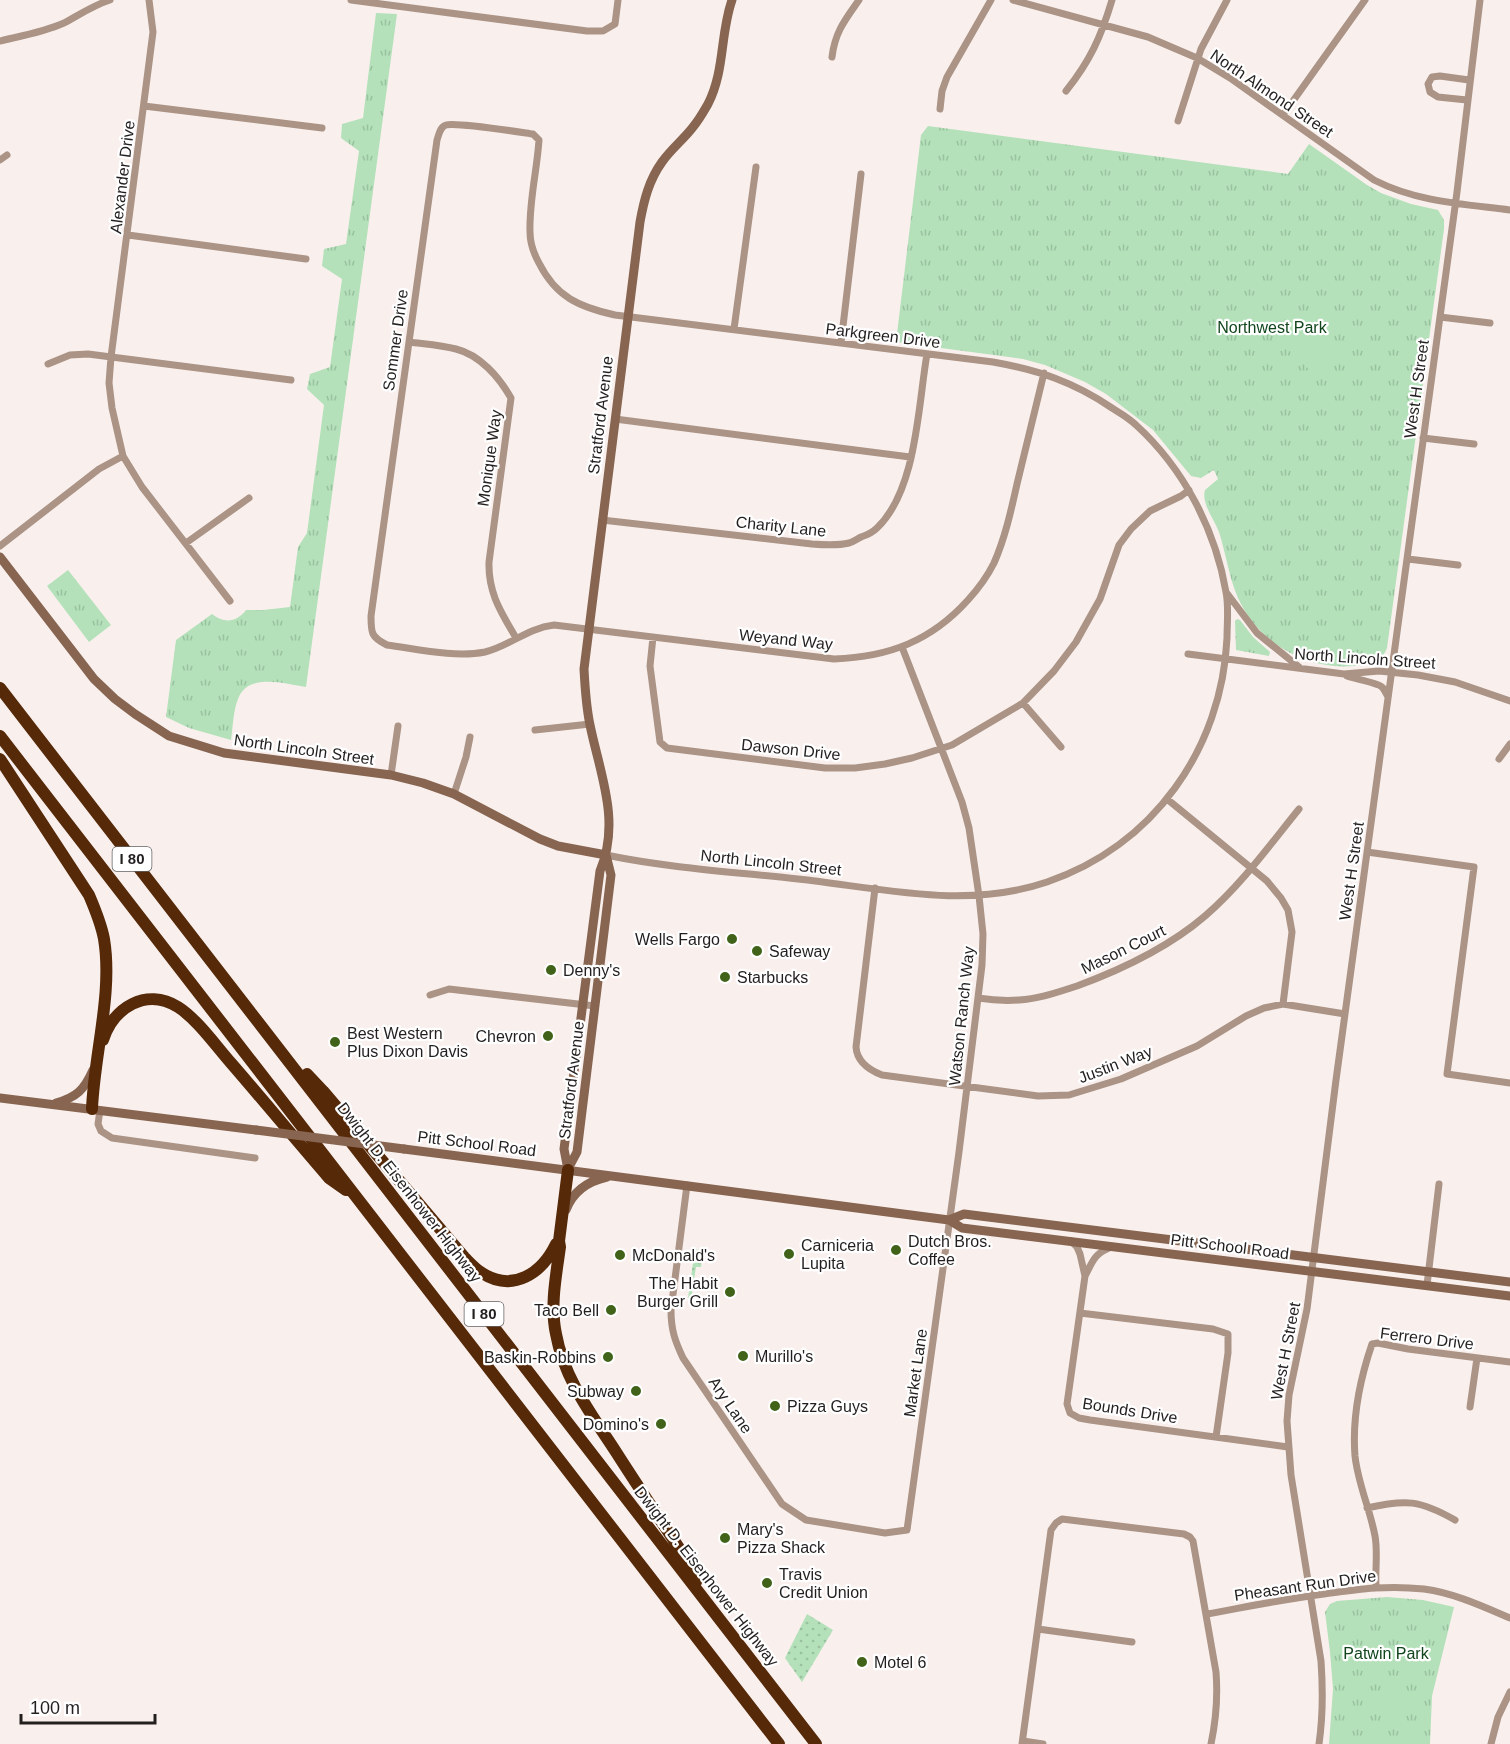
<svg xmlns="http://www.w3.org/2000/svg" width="1510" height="1744" font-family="Helvetica,sans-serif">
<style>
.grass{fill:url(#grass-dots)}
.park{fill:url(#park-tufts)}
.garden{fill:#b4e1b9}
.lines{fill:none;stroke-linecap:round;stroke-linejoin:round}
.street{stroke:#ab9385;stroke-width:7}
.secondary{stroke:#876551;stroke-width:9}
.highway{stroke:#562908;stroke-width:12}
.secondary-bridge{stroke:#876551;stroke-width:9}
.poi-dot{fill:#416319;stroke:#fff;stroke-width:2}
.labels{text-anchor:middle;stroke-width:4.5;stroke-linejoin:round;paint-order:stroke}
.shield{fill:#fff;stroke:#646262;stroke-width:1.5}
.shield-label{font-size:15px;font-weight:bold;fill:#221f1e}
.street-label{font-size:16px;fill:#221f1e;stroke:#fff}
.park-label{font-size:16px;fill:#10451c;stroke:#fff}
.poi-label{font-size:16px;fill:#221f1e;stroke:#fff;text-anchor:start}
</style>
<defs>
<pattern id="grass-dots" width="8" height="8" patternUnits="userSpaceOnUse" patternTransform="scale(1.5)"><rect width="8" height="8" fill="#b4e1b9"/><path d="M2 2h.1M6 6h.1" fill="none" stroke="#9ac19f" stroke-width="1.8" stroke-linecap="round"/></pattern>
<pattern id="park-tufts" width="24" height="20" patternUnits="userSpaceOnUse" patternTransform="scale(1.5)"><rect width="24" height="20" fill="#b4e1b9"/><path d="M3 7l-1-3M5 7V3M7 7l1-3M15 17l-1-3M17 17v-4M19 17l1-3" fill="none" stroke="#9ac19f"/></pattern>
</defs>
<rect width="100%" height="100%" fill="#f9f0ee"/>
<path class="grass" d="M695,1249L703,1251L701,1267H696L691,1299L688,1298Z
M807,1614L833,1630L802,1682L785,1658Z"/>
<path class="park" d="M376,13L397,14L306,687C285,684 248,672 238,699C233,711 233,727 231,740L189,728L166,717L176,640L212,614C224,624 237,622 246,610H263L290,607L298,547L307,533L324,405L307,389L310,374L330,367L342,279L322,266L324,249L346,244L359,151L341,138L342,124L363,118Z
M928,126L1288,174L1309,144L1367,185L1381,193L1411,204L1438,210L1444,220V229L1387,648C1383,661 1366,665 1353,666C1305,670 1258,642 1238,598C1229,577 1226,554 1219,532C1214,519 1201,503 1205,490L1218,479L1214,470L1201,478L1191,476L1153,430L1106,394L1085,382L1045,365L1023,359L896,342L921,135Z
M68,570L111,625L89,642L47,586Z
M1237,619L1240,620L1253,637L1270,652L1269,656L1236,650L1235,621Z
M1387,1597L1423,1600L1454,1607L1432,1696L1430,1744H1329L1333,1689L1330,1652L1325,1612L1330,1604L1337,1601Z"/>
<path class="garden" d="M1300,322L1330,351L1311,371L1280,342Z
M1386,1693L1403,1700L1396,1719L1378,1712Z"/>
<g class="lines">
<path class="street" d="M149,0L153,32L111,357L109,383L112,408L123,456L142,487L230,601
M351,0L587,31H603L615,24L618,0
M1013,0L1148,37L1197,58L1230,78L1374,180C1417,202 1463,204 1510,210
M0,41C21,36 44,32 64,23C79,15 94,5 110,0
M832,57C835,32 845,20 859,0
M1066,91C1090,61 1101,37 1112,0
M1467,100L1438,97L1430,92L1428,84L1432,77L1440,76L1469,80
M144,106L322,128
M940,109L942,91L947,77L991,0
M1283,115L1365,0
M1178,121L1201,49L1227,0
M0,160L7,155
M128,235L306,259
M1440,317L1490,323
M734,329L756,167
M409,342C424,344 441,345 456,349C480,355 499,377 511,398L489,562C488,593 501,612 516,638
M841,343L861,174
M48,364L70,355L88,354L291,380
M615,419L910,457
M1423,438L1474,444
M602,520L812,544C824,545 837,546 849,543C853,542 857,539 861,537C867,535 873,532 877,528C917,490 918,405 927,354
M186,543L249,498
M0,546L99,469L123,456
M1408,559L1458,565
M1226,592L1257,633L1299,667
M653,637L650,666L660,742L667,748L825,768H855L885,764L912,758L952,745L1023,703L1054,671L1076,642L1100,599L1119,545L1131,529L1150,511L1181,496L1189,490
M1188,654L1344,674L1379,671L1418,675L1455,682L1510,701
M1347,676C1355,679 1378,683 1382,687C1384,689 1387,695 1388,697
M1023,703L1061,747
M535,730L590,724
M1499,759L1510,744
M391,775L398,726
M454,794L466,757L470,737
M1167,799L1267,881L1281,898L1288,910L1292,932L1283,1004
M1367,852L1474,867L1447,1074L1510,1083
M606,855C669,868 734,872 798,879C881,888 965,910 1047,882C1153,846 1222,749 1227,638C1227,623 1229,607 1226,592C1215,528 1183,468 1136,425C1129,418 1120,413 1112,408C1074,382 1038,370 993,362L615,315C579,307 556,297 539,263C534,254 530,242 530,232C529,201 537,171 539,140L533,134C519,132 456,122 446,125C440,127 439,134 437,140L371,616C371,633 371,637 387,645C417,649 455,658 485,652C510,646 527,628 554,625L834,659C889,657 931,641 968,600C978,589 987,577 994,563C1005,538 1011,511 1017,484C1026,447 1035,410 1044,373
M875,888L856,1047C857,1062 869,1070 882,1075L1038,1096L1069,1095L1121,1079L1197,1046L1246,1016L1264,1008L1283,1004L1345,1014
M430,995L449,989L595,1006
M978,998C991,1000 1005,1001 1019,1000C1039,999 1058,992 1077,986C1123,969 1168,948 1205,916C1241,885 1269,846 1299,809
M100,1110L98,1124L101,1131L112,1138L255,1158
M687,1185L671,1310C671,1330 675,1341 683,1358L782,1504L806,1520L885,1533L907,1530L959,1152L982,965L983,934L979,896L969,828L962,802L902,647
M1071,1241L1077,1247L1080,1254L1085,1276L1067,1404L1070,1413L1079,1418L1090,1420L1288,1447
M1085,1276C1092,1263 1094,1254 1109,1248
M1427,1285L1439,1184
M1080,1313L1213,1329L1228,1334V1353L1216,1437
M1470,1407L1477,1358
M1367,1508C1406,1499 1420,1500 1455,1520
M1376,1587C1375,1570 1378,1552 1375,1536C1370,1509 1358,1484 1355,1456C1352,1418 1360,1379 1372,1344L1378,1343L1408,1349L1510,1362
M1207,1614C1246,1607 1285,1599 1324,1594C1360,1589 1387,1585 1424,1589C1454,1593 1482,1606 1510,1618
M1038,1629L1132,1642
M1023,1741L1043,1744
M1022,1744L1051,1530L1056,1523L1062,1519L1184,1534L1190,1537L1193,1541L1216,1672C1218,1697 1216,1720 1211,1744
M1319,1744C1323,1716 1323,1689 1321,1661L1291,1475L1287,1421L1289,1395L1307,1309L1336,1080L1457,192L1480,0
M1491,1744L1498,1717L1510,1692"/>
<path class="secondary" d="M0,557L94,679L115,699L135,714L169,736L224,753L391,775L423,783L454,794L540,839L558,846L606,855
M0,1098L256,1130
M56,1103C77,1097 84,1090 93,1070
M404,1149L949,1220L962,1228L1510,1296
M568,1169L577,1152L611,875L606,855
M568,1170L564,1149L600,871C621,821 600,774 590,725C586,706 585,688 584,669L640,222C644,200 649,180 662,162C671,149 684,139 693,127C699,120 704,111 708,104C725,71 720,34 732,0
M566,1210C573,1191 589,1181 607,1177
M949,1220L964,1214L1510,1282"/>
<path class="highway" d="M0,688L816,1744
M0,736L779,1744
M0,759L89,895C95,909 101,923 104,939C113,993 94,1055 92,1109
M103,1040C113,1008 146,987 178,1007C197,1019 216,1046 231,1063C264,1101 296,1140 329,1178L346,1190
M307,1074L323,1091L464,1257C470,1263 475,1269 482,1273C513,1293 542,1273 556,1244
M568,1170L559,1241L560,1247C556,1276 550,1306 556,1334C564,1379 592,1415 616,1452C639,1488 663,1524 687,1560L696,1582"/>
<path class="secondary-bridge" d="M256,1130L404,1149"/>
</g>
<g class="poi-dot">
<circle cx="732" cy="939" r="6"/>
<circle cx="757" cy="951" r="6"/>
<circle cx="551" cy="970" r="6"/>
<circle cx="725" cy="977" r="6"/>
<circle cx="548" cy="1036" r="6"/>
<circle cx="335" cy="1042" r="6"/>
<circle cx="896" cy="1250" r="6"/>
<circle cx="789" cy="1254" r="6"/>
<circle cx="620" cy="1255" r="6"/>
<circle cx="730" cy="1292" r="6"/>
<circle cx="611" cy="1310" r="6"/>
<circle cx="743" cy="1356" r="6"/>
<circle cx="608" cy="1357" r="6"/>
<circle cx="636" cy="1391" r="6"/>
<circle cx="775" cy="1406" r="6"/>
<circle cx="661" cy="1424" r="6"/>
<circle cx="725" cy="1538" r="6"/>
<circle cx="767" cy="1583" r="6"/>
<circle cx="862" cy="1662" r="6"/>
</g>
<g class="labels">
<g class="shield">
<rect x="112.5" y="847" width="39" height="24" rx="4.5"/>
<rect x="464.5" y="1302" width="39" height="24" rx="4.5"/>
</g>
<g class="shield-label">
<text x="132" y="864">I 80</text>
<text x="484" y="1319">I 80</text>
</g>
<g class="street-label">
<text transform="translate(1272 93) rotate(34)" y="6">North Almond Street</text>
<text transform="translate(122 177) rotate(-83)" y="6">Alexander Drive</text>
<text transform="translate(883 335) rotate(7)" y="6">Parkgreen Drive</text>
<text transform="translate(395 340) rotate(-82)" y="6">Sommer Drive</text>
<text transform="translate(1416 389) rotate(-82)" y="6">West H Street</text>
<text transform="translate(600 415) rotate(-83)" y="6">Stratford Avenue</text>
<text transform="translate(489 458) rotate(-82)" y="6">Monique Way</text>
<text transform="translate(781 526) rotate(6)" y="6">Charity Lane</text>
<text transform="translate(786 639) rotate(6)" y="6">Weyand Way</text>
<text transform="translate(1365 658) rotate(4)" y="6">North Lincoln Street</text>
<text transform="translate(304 749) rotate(8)" y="6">North Lincoln Street</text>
<text transform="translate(791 749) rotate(6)" y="6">Dawson Drive</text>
<text transform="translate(771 862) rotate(6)" y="6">North Lincoln Street</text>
<text transform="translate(1351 871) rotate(-82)" y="6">West H Street</text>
<text transform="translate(1123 949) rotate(-26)" y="6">Mason Court</text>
<text transform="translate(961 1016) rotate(-84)" y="6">Watson Ranch Way</text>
<text transform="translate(1115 1064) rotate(-21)" y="6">Justin Way</text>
<text transform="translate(571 1080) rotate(-83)" y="6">Stratford Avenue</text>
<text transform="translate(477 1143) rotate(7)" y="6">Pitt School Road</text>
<text transform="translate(410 1192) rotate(52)" y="6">Dwight D. Eisenhower Highway</text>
<text transform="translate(1230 1246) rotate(7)" y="6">Pitt School Road</text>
<text transform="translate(1427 1338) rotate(7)" y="6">Ferrero Drive</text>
<text transform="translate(1285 1351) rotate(-79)" y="6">West H Street</text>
<text transform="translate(915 1373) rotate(-82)" y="6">Market Lane</text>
<text transform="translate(731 1405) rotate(56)" y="6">Ary Lane</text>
<text transform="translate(1130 1410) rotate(9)" y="6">Bounds Drive</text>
<text transform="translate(707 1576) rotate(52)" y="6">Dwight D. Eisenhower Highway</text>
<text transform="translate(1305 1585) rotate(-8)" y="6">Pheasant Run Drive</text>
</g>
<g class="park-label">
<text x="1272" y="333">Northwest Park</text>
<text x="1386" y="1659">Patwin Park</text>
</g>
<g class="poi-label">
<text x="720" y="945" text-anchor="end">Wells Fargo</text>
<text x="769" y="957">Safeway</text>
<text x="563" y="976">Denny's</text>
<text x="737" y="983">Starbucks</text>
<text x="347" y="1039">Best Western<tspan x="347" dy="18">Plus Dixon Davis</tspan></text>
<text x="536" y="1042" text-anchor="end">Chevron</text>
<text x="908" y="1247">Dutch Bros.<tspan x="908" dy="18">Coffee</tspan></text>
<text x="801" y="1251">Carniceria<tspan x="801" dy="18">Lupita</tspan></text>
<text x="632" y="1261">McDonald's</text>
<text x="718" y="1289" text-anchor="end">The Habit<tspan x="718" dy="18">Burger Grill</tspan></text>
<text x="599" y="1316" text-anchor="end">Taco Bell</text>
<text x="755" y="1362">Murillo's</text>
<text x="596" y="1363" text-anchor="end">Baskin-Robbins</text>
<text x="624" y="1397" text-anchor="end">Subway</text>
<text x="787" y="1412">Pizza Guys</text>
<text x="649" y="1430" text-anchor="end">Domino's</text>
<text x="737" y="1535">Mary's<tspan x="737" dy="18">Pizza Shack</tspan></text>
<text x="779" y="1580">Travis<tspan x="779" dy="18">Credit Union</tspan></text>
<text x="874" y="1668">Motel 6</text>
</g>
</g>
<path d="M21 1714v9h134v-9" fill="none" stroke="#221f1e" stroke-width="3"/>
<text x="30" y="1714" font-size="18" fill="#221f1e" stroke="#ffffff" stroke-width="4.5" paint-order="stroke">100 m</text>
</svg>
